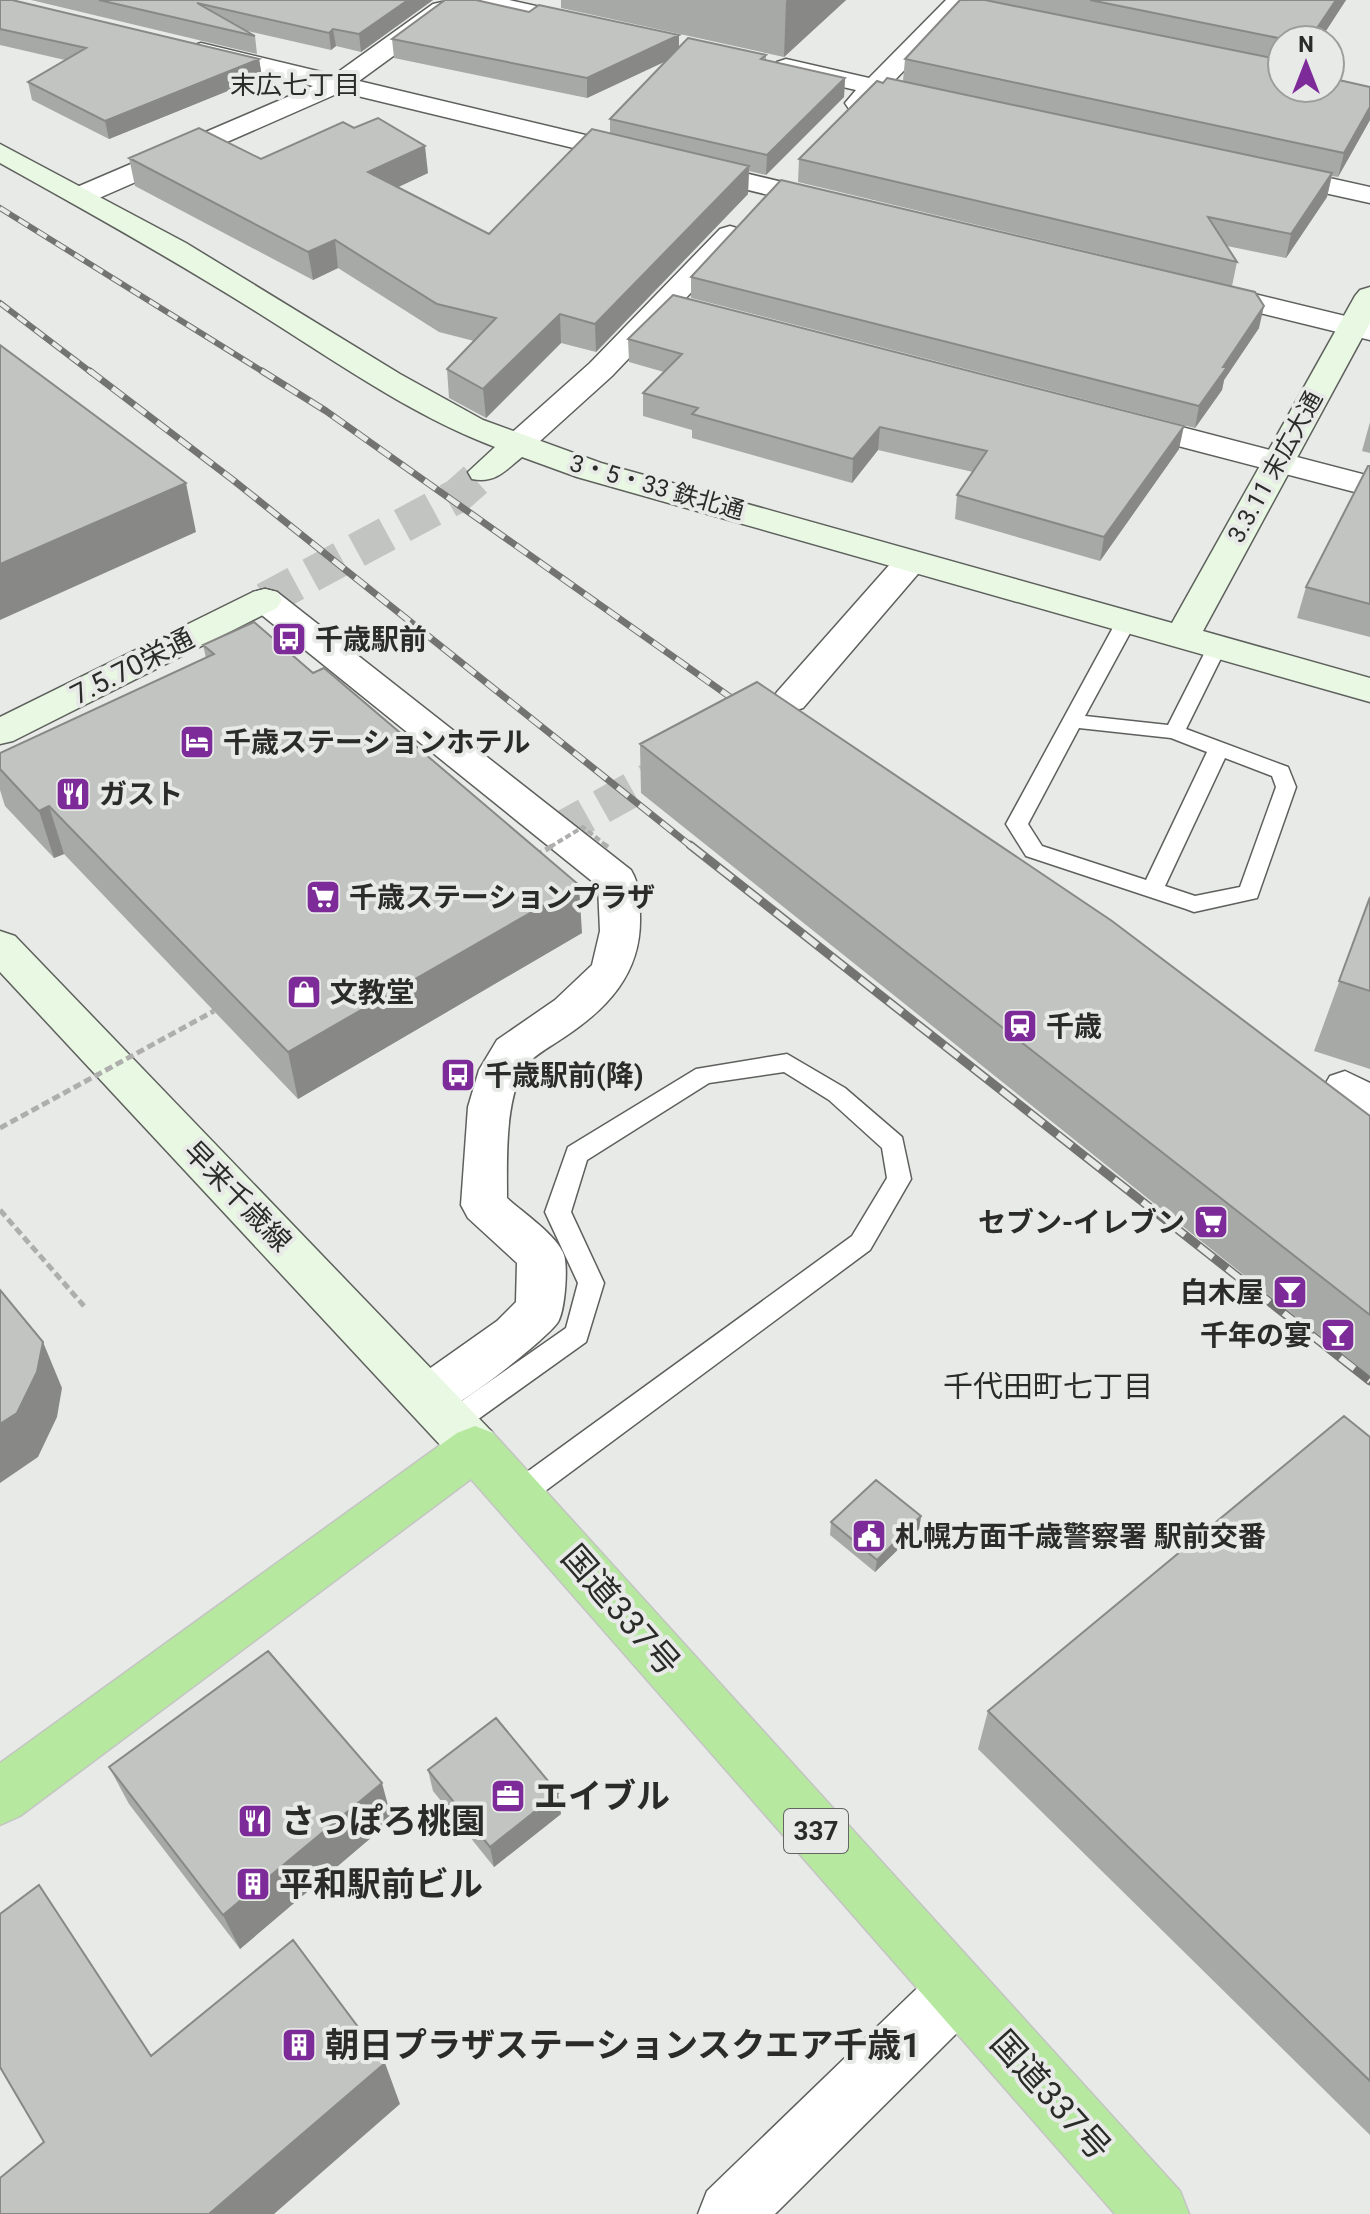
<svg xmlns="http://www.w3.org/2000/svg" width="1370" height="2214" font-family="Roboto,'Noto Sans JP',sans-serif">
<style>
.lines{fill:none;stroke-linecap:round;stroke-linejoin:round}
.street-tunnel{stroke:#c2c4c1;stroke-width:35;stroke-dasharray:35 17;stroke-linecap:butt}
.secondary-tunnel{stroke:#c2c4c1;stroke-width:35;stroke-dasharray:35 17;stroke-linecap:butt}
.lane-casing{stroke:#5e605d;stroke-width:3}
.street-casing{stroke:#5e605d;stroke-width:3}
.secondary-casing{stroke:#5e605d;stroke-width:3}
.highway-casing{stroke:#c4c4c3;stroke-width:3}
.path{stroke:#aeafad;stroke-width:5;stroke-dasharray:8 4;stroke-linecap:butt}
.lane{fill:#fff;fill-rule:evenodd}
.street{fill:#fff;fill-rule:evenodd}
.secondary{fill:#e9f8e2;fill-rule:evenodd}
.highway{fill:#b6e8a0;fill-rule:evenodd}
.rail-far2-casing{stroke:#737472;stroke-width:6}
.rail-far1-casing{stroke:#737472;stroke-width:7}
.rail-casing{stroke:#737472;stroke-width:9}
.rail-far2{stroke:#e8eae7;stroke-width:4;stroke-dasharray:11;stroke-linecap:butt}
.rail-far1{stroke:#e8eae7;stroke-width:5;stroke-dasharray:14;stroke-linecap:butt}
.rail{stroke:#e8eae7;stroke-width:6;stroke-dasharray:18;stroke-linecap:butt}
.path-bridge-far1{stroke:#aeafad;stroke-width:4;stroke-dasharray:6 3;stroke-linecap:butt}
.path-bridge{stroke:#aeafad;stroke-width:5;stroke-dasharray:8 4;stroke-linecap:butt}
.wall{fill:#a7a9a6}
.shaded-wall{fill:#888987}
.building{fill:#c2c4c1;stroke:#888987;stroke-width:2}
.labels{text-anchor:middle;stroke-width:8;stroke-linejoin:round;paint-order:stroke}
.far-street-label{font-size:24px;fill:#2b2c2a;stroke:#e8eae7}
.far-neighbourhood-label{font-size:26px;fill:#2b2c2a;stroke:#e8eae7}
.shield{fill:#e8eae7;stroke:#646563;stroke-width:2}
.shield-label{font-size:26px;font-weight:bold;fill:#2b2c2a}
.poi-label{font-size:28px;font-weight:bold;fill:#2b2c2a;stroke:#e8eae7;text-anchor:start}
.street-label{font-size:28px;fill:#2b2c2a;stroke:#e8eae7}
.neighbourhood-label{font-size:30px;fill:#2b2c2a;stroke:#e8eae7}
.near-street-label{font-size:34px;fill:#2b2c2a;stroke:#e8eae7}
.near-poi-label{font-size:34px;font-weight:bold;fill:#2b2c2a;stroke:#e8eae7;text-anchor:start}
</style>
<rect width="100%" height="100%" fill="#e8eae7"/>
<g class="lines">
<path class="street-tunnel" d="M556,832L694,755"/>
<path class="secondary-tunnel" d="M265,600L457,496L484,472"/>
<g class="lane-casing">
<path id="lane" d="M1126,616L1136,622L1085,716L1168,725L1209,644H1223L1226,648L1186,729L1288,767L1296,787L1257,898L1194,912L1186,909L1026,856L1006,824L1116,622ZM1079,728L1171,738L1207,752L1146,880L1042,846L1028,824ZM1225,758L1272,776L1276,787L1240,887L1195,896L1165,886Z
M787,1054L845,1088L902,1137L911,1179L870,1250L529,1503L519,1506L509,1503L505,1494L509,1485L852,1236L887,1178L882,1148L829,1100L784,1072L709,1083L587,1160L571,1212L604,1283L586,1342L463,1430L453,1434L443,1430L439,1422L443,1414L566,1328L578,1283L545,1212L568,1147L696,1069Z"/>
</g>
<g class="street-casing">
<path id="street" d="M464,0H509L599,20L602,25L599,30L590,32L467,5Z
M946,0H972L892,83L939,93L943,99L939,105L930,107L880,96C870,106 864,112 849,109L845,103L856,90L777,72L773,67L777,62L786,59L869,78Z
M442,2L451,4L454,9L451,14L359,81L841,196L845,202L841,208L831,210L341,92L90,202L80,204L70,202L66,196L70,190L313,86L192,56L188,51L192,46L201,43L334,75L433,4Z
M1271,165L1370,187V203L1261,179L1257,173L1261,167Z
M730,226L740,229L744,235L740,241L612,376L529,451L518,454L507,451L502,444L507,437L590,363L720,229Z
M1205,282L1370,322V340L1195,297L1190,291L1195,285Z
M1124,412L1370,476V496L1113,429L1108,422L1113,415Z
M911,551L923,554L928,561L923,568L803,708L790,712L777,708L772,700L777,692L899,554Z
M265,589L277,592L631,870C640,885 640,902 640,918C641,974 607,1009 563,1038C551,1046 538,1053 528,1063C504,1094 507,1160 507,1198C522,1212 558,1236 564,1255C568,1268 565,1310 558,1322C547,1339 448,1417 429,1417C424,1417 416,1413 412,1411L404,1396L412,1381L497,1321L516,1302L517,1263L468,1218L461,1205L468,1107L479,1070L497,1040L555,1000L592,965L600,931L598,886L253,608L248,600L253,592Z
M1345,1071L1370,1083V1123C1350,1117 1333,1106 1323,1088L1330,1076Z
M957,1961L978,1970L987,1991L978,2012L775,2214H698L707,2191L936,1970Z"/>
</g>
<g class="secondary-casing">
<path id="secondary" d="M0,144L186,243L400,374L483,420L601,463L1172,623L1355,296L1360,290L1370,287V323L1203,631L1370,678V702L577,477L522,457C506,470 495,484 472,479L468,472L495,447C408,414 331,358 252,309C170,258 85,210 0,163Z
M265,589L277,592L282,600L277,608L13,741L0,744V717L253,592Z
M0,931L15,936L493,1433L500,1448L493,1463L475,1470L457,1463L0,972Z"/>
</g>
<g class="highway-casing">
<path id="highway" d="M475,1426L493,1433L1180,2191L1189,2214H1115L471,1479L20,1816L0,1825V1763L457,1433Z"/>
</g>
<path class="path" d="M0,1210L84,1306"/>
<use href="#lane" class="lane"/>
<use href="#street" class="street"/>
<use href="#secondary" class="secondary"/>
<use href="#highway" class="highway"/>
<g class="rail-far2-casing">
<path id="rail-far2" d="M0,208L265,373
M0,303L92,373"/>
</g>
<g class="rail-far1-casing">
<path id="rail-far1" d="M90,371L233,480L692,847
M262,371L326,411L747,709"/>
</g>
<g class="rail-casing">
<path id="rail" d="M690,845L1370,1381"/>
</g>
<use href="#rail-far2" class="rail-far2"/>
<use href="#rail-far1" class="rail-far1"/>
<use href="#rail" class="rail"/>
<path class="path-bridge-far1" d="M550,847L583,827L608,847"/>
<path class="path-bridge" d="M605,845L608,847
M535,856L554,845
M0,1128L214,1011"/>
</g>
<path class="wall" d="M0,0L259,59L262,77L109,139L32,100L28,82L65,60L0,45Z
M31,0H433L361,52L336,46L331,50L243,30L255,36L257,54Z
M561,0H846L784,57L561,8Z
M960,0H1346L1320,40H1282V88L1370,87V120L1338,177L1332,176L1327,197L1286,258L1227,246L1237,262L1232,286L798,182L799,159L883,83L903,81L905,59Z
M392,39L679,47L766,55V61L845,78L844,97L766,175L749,171L748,194L596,352L561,343L486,418L449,398L447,369L474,341L439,332L338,268L313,280L135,186L129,158L261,159L428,173L398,187L489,234L610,133V119L666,61L587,98L394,58Z
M691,277L1259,328L1224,380L1222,390L1195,428L691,298Z
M628,339L1179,449L1100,561L955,519L957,495L973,472L878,450L852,483L692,438V430L643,416V393L664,372L629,362Z
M1370,422V453L1362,451Z
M1370,466V637L1297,618L1306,587Z
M203,645L582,933L298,1099L64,854L54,858L5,806L0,790V753L206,658Z
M640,744L1370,1116V1376L641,793Z
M1370,897V1069L1314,1051Z
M1370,1437V2135L978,1749L988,1711Z
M921,1516L919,1529L875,1572L830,1535L831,1522Z
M109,1767L392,1820L240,1949L129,1804Z
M428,1770L561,1814L494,1867L433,1791Z"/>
<path class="shaded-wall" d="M408,0H433L361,52L359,34Z
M787,0H846L784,57L786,1Z
M1336,0H1346L1320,40H1309Z
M333,29L336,46L331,50L329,33Z
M679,35V55L587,98V78Z
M259,59L262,77L109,139L105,121Z
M845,78L844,97L766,175L767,155Z
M1370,107V120L1338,177L1344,153Z
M425,146L428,173L371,200L368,172Z
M749,166L748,194L596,352L595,324Z
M1332,173L1327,197L1286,258L1291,234Z
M335,240L338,268L313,280L308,252Z
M1264,306L1259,328L1224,380L1222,390L1195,428L1199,406L1223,367Z
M560,314L561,343L486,418L483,389Z
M1184,426L1179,449L1100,561L1104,537Z
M880,427L878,450L852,483L853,459Z
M186,483L196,532L0,620V564Z
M49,806L64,854L54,858L39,811Z
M579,885L582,933L298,1099L288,1052Z
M43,1342L62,1388L57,1417L38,1457L0,1483V1424Z
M921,1516L919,1529L875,1572L877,1560Z
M382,1783L392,1820L240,1949L223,1915Z
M558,1793L561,1814L494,1867L490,1847Z
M385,2063L400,2104L274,2214H209Z"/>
<path class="building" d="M0,0H12L259,59L105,121L28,82L86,48L0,29Z
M99,0H408L359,34L333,29L329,33L197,3L255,36Z
M445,0H476L529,12L539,5L679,35L587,78L392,39Z
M960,0H985L1282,60V88H1330V78L1370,87V107L1344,153L905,59Z
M1090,0H1336L1309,40H1288Z
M688,38L766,55L761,59L845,78L767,155L610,119Z
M887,78L1332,173L1291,234L1208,217L1237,262L799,159L877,81L883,83Z
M378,118L425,146L368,172L489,234L592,129L749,166L595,324L560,314L483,389L447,369L496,318L437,304L335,240L308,252L129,158L199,128L261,159L343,122L354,128Z
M781,180L1255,292L1264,306L1223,367H1227L1199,406L691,277Z
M673,295L1184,426L1104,537L957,495L987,451L880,427L853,459L692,414L698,408L643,393L682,354L628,339Z
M0,345L186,483L0,564Z
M1368,466H1370V604L1306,587Z
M254,622L313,673L324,668L579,885L288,1052L49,806L39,811L0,769V753L214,654L203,645Z
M757,682L1112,921L1370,1116V1315L640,744Z
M1370,897V991L1339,981Z
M0,1290L43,1342L37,1372L17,1413L0,1424Z
M1344,1416L1370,1437V2081L988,1711Z
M876,1480L921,1516L877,1560L831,1522Z
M268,1651L382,1783L223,1915L109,1767Z
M496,1718L558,1793L490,1847L428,1770Z
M39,1885L151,2056L293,1940L385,2063L209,2214H0V2178L44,2142L0,2067V1914Z"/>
<defs>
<g id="bus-square" transform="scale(1.8)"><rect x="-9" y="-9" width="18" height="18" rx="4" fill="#7e2b9a" stroke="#e8eae7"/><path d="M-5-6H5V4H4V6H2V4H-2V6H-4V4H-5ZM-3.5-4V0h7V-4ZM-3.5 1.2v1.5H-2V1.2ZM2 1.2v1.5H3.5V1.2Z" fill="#fff"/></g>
<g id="hotel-square" transform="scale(1.8)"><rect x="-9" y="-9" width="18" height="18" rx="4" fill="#7e2b9a" stroke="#e8eae7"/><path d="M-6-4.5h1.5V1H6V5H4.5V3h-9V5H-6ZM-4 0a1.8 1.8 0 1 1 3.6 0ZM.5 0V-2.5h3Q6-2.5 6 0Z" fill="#fff"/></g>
<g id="restaurant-square" transform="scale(1.8)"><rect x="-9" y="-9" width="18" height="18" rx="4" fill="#7e2b9a" stroke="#e8eae7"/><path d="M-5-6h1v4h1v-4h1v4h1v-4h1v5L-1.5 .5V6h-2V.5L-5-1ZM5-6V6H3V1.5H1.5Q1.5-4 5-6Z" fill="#fff"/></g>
<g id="supermarket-square" transform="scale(1.8)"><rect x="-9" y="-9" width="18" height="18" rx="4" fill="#7e2b9a" stroke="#e8eae7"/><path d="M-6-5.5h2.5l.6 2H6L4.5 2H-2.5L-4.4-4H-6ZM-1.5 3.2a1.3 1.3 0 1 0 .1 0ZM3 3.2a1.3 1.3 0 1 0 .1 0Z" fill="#fff"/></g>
<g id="shop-square" transform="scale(1.8)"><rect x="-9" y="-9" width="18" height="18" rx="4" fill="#7e2b9a" stroke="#e8eae7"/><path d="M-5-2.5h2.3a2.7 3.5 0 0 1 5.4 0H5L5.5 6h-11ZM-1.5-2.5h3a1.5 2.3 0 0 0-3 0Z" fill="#fff"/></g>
<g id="station-square" transform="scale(1.8)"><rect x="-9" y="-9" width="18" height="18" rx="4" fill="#7e2b9a" stroke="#e8eae7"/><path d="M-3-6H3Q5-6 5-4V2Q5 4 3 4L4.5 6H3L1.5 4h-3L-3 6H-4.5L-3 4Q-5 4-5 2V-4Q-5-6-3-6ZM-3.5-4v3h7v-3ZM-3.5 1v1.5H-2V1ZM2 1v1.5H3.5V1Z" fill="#fff"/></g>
<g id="bar-square" transform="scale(1.8)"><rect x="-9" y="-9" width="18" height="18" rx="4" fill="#7e2b9a" stroke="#e8eae7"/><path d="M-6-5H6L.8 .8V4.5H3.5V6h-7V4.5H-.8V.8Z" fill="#fff"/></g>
<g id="civic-square" transform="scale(1.8)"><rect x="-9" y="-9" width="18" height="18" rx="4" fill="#7e2b9a" stroke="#e8eae7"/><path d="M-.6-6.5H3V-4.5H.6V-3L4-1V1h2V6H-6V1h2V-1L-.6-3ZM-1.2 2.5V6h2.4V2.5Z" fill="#fff"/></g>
<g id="office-square" transform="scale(1.8)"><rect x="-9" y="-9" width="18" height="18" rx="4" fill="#7e2b9a" stroke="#e8eae7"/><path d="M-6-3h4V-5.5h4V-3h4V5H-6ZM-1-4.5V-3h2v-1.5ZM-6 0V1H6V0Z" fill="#fff"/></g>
<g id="building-square" transform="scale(1.8)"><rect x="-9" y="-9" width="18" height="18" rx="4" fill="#7e2b9a" stroke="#e8eae7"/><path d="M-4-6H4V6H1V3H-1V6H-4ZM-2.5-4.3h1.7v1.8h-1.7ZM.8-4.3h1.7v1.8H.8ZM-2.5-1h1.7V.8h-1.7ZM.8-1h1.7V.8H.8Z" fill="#fff"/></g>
</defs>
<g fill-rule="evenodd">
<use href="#bus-square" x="289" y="639"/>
<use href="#hotel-square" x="197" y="742"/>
<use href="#restaurant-square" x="73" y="794"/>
<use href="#supermarket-square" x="323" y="897"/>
<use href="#shop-square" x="304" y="992"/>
<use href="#station-square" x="1020" y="1026"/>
<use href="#bus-square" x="458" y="1075"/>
<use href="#supermarket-square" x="1211" y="1222"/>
<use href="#bar-square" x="1290" y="1292"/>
<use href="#bar-square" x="1338" y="1335"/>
<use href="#civic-square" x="869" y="1536"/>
<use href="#office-square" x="508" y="1796"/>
<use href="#restaurant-square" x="255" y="1821"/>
<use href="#building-square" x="253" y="1884"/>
<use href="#building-square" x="299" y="2045"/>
</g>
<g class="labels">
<g class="far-street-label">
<text transform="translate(1275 467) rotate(-61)" y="8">3.3.11 末広大通</text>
<text transform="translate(657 487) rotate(16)" y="8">3・5・33 鉄北通</text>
</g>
<g class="far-neighbourhood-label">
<text x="295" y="94">末広七丁目</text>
</g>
<rect class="shield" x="784" y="1809" width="64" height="44" rx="6"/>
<g class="shield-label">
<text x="816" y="1840">337</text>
</g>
<g class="poi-label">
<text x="315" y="649">千歳駅前</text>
<text x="223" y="752">千歳ステーションホテル</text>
<text x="99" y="804">ガスト</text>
<text x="349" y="907">千歳ステーションプラザ</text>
<text x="330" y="1002">文教堂</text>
<text x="1046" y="1036">千歳</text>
<text x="484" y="1085">千歳駅前(降)</text>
<text x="1185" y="1232" text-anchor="end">セブン-イレブン</text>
<text x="1264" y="1302" text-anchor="end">白木屋</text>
<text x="1312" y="1345" text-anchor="end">千年の宴</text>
<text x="895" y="1546">札幌方面千歳警察署 駅前交番</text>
</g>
<g class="street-label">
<text transform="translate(132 666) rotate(-27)" y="10">7.5.70栄通</text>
<text transform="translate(238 1196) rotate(46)" y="10">早来千歳線</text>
</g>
<g class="neighbourhood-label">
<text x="1048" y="1397">千代田町七丁目</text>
</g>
<g class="near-street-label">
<text transform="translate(621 1610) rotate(49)" y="12">国道337号</text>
<text transform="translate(1051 2095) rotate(48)" y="12">国道337号</text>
</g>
<g class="near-poi-label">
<text x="534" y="1808">エイブル</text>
<text x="281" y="1833">さっぽろ桃園</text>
<text x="279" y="1896">平和駅前ビル</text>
<text x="325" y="2057">朝日プラザステーションスクエア千歳1</text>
</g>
</g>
<g transform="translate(1306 64)"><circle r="38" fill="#e8eae7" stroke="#9c9e9b" stroke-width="2"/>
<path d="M0-6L14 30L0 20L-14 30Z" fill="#7e2b9a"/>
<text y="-12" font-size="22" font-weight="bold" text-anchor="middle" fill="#2b2c2a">N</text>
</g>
</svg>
